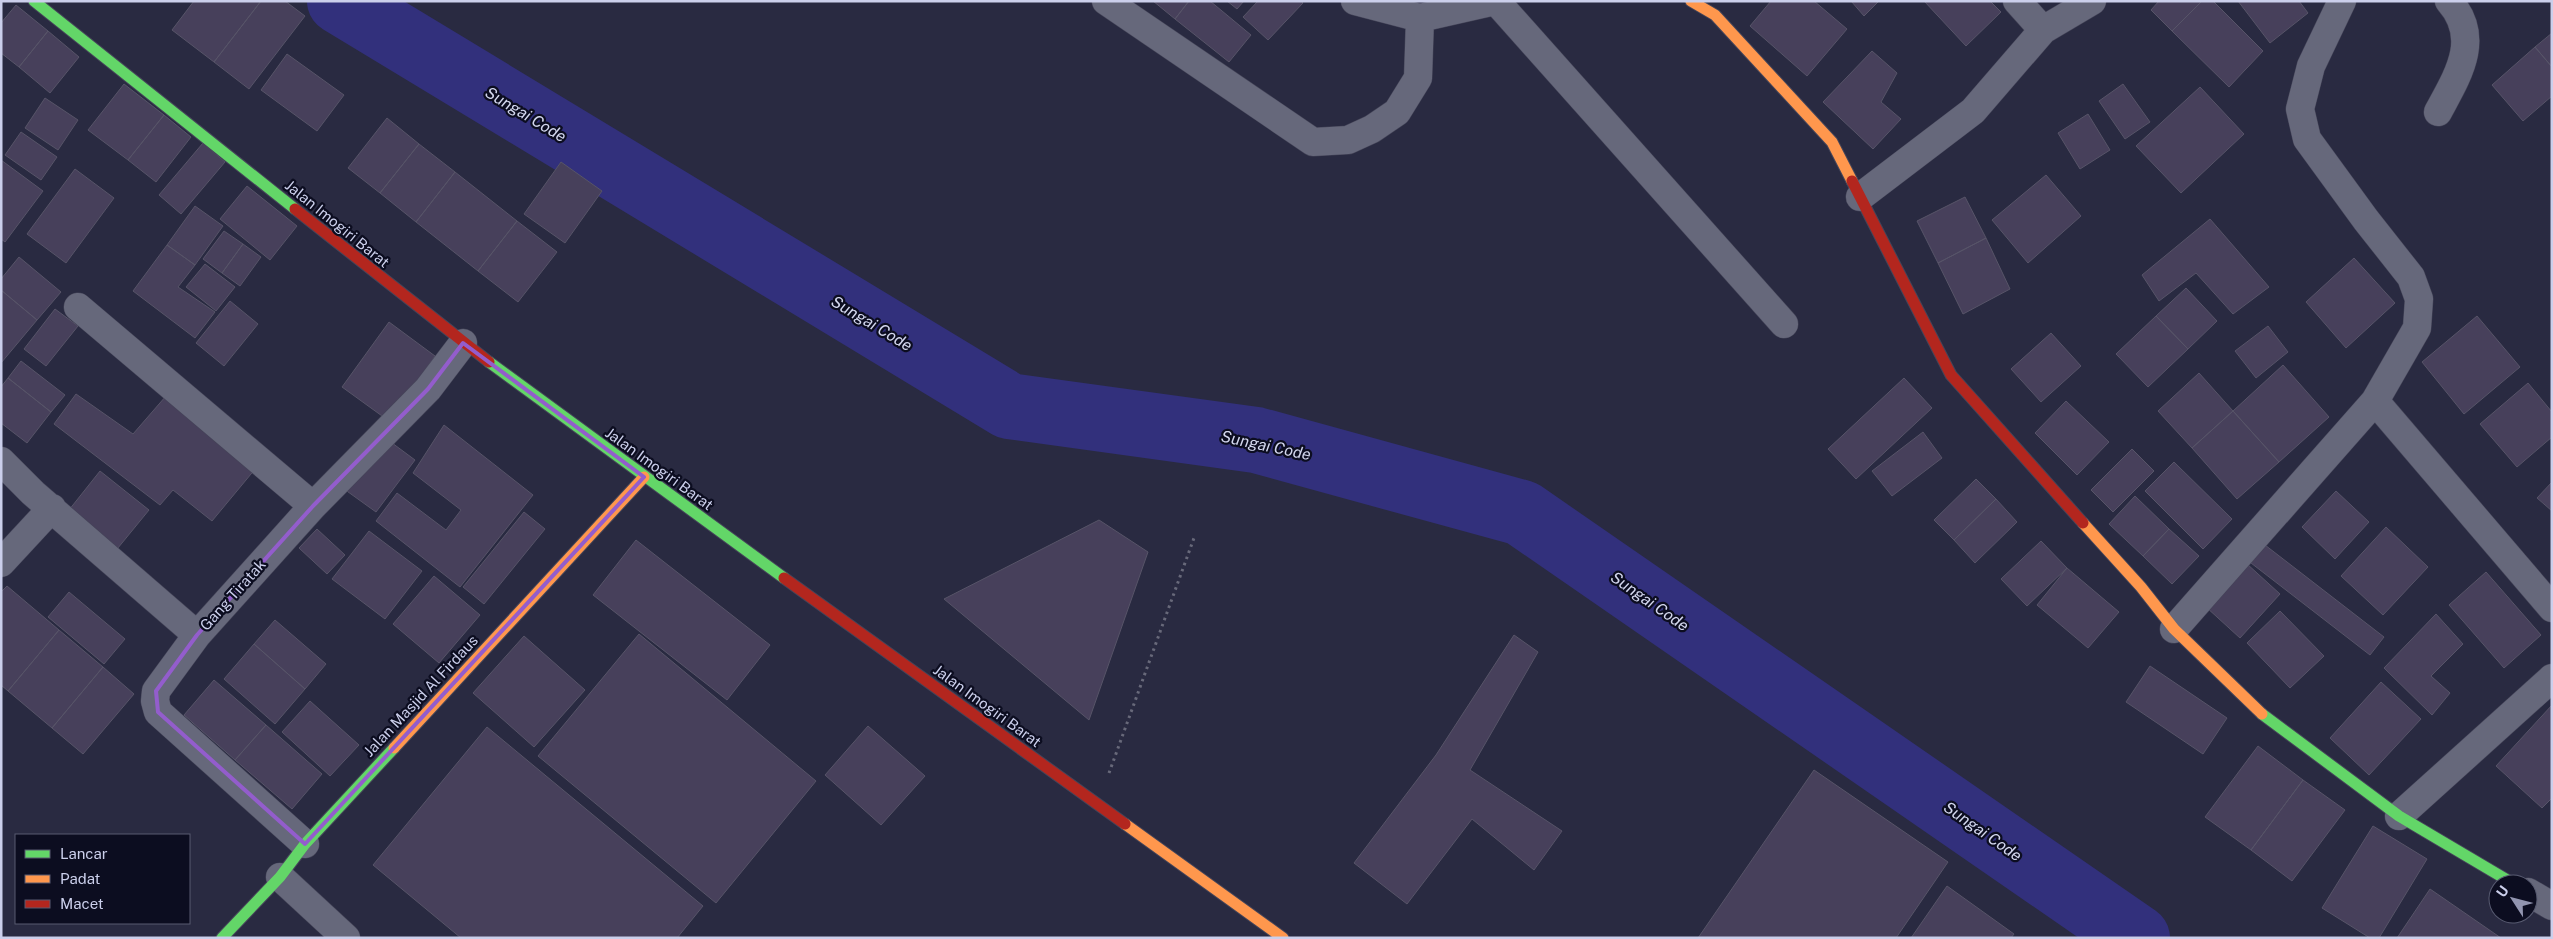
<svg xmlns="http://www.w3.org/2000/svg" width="2553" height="939" font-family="'Public Sans',sans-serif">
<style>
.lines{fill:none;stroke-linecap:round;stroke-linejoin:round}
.river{stroke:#32307c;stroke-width:66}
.building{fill:#47405b;stroke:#575468}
.street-casing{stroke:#454559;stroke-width:29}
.fast-casing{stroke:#454559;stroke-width:13}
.slow-casing{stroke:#454559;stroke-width:13}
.jam-casing{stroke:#454559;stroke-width:13}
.path{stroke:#68697a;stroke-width:3;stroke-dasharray:2.5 4;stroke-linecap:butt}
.street{stroke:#66687b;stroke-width:28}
.fast{stroke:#63d668;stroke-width:11}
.slow{stroke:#ff974d;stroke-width:11}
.jam{stroke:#b3261e;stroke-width:11}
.marked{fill:none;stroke:#935dcc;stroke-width:4;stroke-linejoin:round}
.labels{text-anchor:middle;stroke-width:4.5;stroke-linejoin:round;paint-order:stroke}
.street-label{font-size:15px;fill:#cbcfeb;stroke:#0c0d20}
.water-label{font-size:16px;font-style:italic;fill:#d3d7ee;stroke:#0c0d20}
</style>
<rect width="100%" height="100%" fill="#292a41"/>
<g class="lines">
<path class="river" d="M340,1L1009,406L1256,440L1522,513L2137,938"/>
</g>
<path class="building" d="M194,1H261L214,62L172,30Z
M261,1H285L305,16L249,89L214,62Z
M1153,1H1189L1175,19Z
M1189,1H1210L1251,35L1229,62L1175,19Z
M1227,1H1244L1237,9Z
M1258,1H1301L1303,3L1268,40L1243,17Z
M1771,1H1814L1847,29L1807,76L1750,26Z
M1851,1H1879L1864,16Z
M1924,1H1990L2001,12L1966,46Z
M2159,1H2202L2172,31L2151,10Z
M2202,1H2213L2263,51L2229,87L2172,31Z
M2238,1H2299L2308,13L2270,43Z
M16,5L48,31L19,67L1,53V23Z
M48,31L79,57L50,93L19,67Z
M2552,33V67L2535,47Z
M2535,47L2552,67V96L2523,121L2492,85Z
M1872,51L1897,73L1881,102L1901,119L1873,149L1823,102Z
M287,54L344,95L317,131L261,90Z
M124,84L164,115L128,160L88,130Z
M2123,84L2150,122L2125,139L2099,101Z
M2200,87L2244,134L2181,193L2136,146Z
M45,98L78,120L58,150L25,128Z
M2088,114L2110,150L2080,169L2058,133Z
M164,115L191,137L156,182L128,160Z
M387,118L419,144L380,193L348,168Z
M21,132L57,157L41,180L5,155Z
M203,143L225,162L181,214L159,195Z
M419,144L455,172L416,222L380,193Z
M1,160L43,191L5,242L1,239Z
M561,162L602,191L565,243L524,214Z
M75,169L114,198L66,263L27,234Z
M455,172L517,221L478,271L416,222Z
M2046,175L2081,216L2028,263L1992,220Z
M247,186L297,226L270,260L220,219Z
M1965,197L1986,238L1938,263L1917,221Z
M195,206L223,226L195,265L167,245Z
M2210,219L2269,287L2233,314L2196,273L2159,301L2142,275Z
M517,221L557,252L518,302L478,271Z
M224,231L243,244L222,273L203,259Z
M1986,238L2010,289L1963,314L1938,263Z
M243,244L261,257L240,286L222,273Z
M167,245L195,265L178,287L215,312L195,338L133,291Z
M19,257L61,292L37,320L1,290V279Z
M2354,258L2395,303L2346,348L2306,302Z
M205,264L235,287L216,311L186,287Z
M2186,288L2217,321L2188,349L2156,316Z
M1,290L37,320L1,363Z
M230,301L258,324L224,366L196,343Z
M55,309L78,326L46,366L24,349Z
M2156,316L2188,349L2148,387L2116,354Z
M2477,316L2520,367L2464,414L2422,362Z
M389,322L435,356L389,421L342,387Z
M2268,326L2288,352L2256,378L2235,351Z
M2051,333L2081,366L2041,402L2011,369Z
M21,361L65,395L51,412L8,378Z
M2283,365L2329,417L2279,462L2233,411Z
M2199,373L2233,411L2192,448L2158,411Z
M8,378L51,412L27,443L1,423V387Z
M1904,378L1932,408L1856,479L1828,449Z
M2528,383L2552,412V437L2517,467L2480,424Z
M76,394L133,434L166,396L256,468L212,521L173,490L160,505L54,424Z
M2066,401L2109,442L2077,475L2035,433Z
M2233,411L2279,462L2237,499L2192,448Z
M444,425L533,495L460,587L376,521L397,493L446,530L461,510L413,473Z
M1923,432L1942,458L1892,496L1872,471Z
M384,437L415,460L376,512L344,489Z
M2132,449L2154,471L2113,512L2091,490Z
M2174,462L2232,519L2203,549L2145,491Z
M100,471L149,510L113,554L65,515Z
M1976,479L1996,499L1954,540L1934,520Z
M2552,482V511L2537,498Z
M2336,491L2369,522L2335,559L2302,527Z
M2135,496L2169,529L2143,556L2109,524Z
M1996,499L2017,522L1975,563L1954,540Z
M524,512L545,529L484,604L463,587Z
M1099,520L1148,552L1089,720L944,599Z
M2386,527L2428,567L2383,615L2341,576Z
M317,529L345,555L327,574L299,548Z
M2169,529L2199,556L2172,584L2143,556Z
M369,531L422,571L385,619L332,579Z
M636,540L770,645L727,700L593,595Z
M2041,541L2067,568L2027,606L2001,579Z
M2265,545L2384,637L2370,655L2251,563Z
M2246,563L2280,594L2240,638L2206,607Z
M2067,568L2119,612L2088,648L2037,605Z
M2486,572L2541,635L2504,668L2449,605Z
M434,576L480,615L439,663L393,624Z
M7,586L59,630L8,691L1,685V592Z
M69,592L125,639L104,664L48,617Z
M2280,611L2324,656L2290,688L2247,643Z
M2436,614L2463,644L2431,676L2450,693L2432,715L2384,668Z
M275,620L326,664L305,689L254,644Z
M59,630L103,667L52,728L8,691Z
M639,634L816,781L716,903L538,756Z
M1514,635L1538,652L1470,770L1562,831L1534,870L1472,819L1407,904L1354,863L1436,755Z
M524,636L585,690L534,747L473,693Z
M254,644L305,689L275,724L224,679Z
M2150,666L2227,718L2203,754L2126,702Z
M103,667L134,694L83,754L52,728Z
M214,680L266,725L235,760L184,715Z
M2381,682L2421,719L2369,775L2330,738Z
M310,701L359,745L330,776L282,732Z
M2552,705V798L2542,808L2496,766Z
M266,725L322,774L292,809L235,760Z
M868,726L925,776L881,825L825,775Z
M487,727L703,906L677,938H461L373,865Z
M2258,746L2303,780L2251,850L2205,817Z
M1814,770L1948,862L1896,938H1698Z
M2303,780L2345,810L2292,881L2251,850Z
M2373,826L2427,859L2379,938H2370L2322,908Z
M1947,886L2014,934L2011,938H1911Z
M2430,889L2501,938H2397Z"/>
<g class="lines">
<g class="street-casing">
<path id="street" d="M1106,1L1313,142L1348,140L1372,129L1397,112L1418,78L1420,18
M1355,1L1420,18L1495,1
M1496,1L1784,324
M2017,1L2043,30L2092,1
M2438,112C2458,75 2482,38 2449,1
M1860,197L1973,111L2043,30
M78,307L313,506
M2375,401L2552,608
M1,461L33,493L197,635
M1,563L52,508
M2174,629L2375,401L2417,328L2419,299L2411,277L2366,220L2307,139L2300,109L2311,66L2342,1
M2399,816L2552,678
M305,844L158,712L155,701L156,691L197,635L313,506L428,389L463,343
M280,877L346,938
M2528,892L2552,906"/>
</g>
<g class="fast-casing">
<path id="fast" d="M34,1L295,209
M489,362L784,578
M2262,714L2399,816L2514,884
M222,938L280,877L305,844L394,748"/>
</g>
<g class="slow-casing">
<path id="slow" d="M1691,1L1715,15L1832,142L1852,181
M2083,523L2141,587L2174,629L2262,714
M394,748L644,477
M1125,824L1283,938"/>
</g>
<g class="jam-casing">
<path id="jam" d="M1852,181L1951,375L2083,523
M295,209L489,362
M784,578L1125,824"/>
</g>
<path class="path" d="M1109,773L1194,538"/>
<use href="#street" class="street"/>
<use href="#fast" class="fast"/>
<use href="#slow" class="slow"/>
<use href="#jam" class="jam"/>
</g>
<path class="marked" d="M463,343L644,477L305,844L158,712L156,691L197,635L313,506L428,389Z"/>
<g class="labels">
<g class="street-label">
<text transform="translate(337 224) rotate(39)" y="5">Jalan Imogiri Barat</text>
<text transform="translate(659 469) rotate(36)" y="5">Jalan Imogiri Barat</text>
<text transform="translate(233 595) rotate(-48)" y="5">Gang Tiratak</text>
<text transform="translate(421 696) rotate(-47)" y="5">Jalan Masjid Al Firdaus</text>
<text transform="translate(987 706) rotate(36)" y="5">Jalan Imogiri Barat</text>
</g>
<g class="water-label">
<text transform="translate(526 114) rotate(31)" y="6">Sungai Code</text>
<text transform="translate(872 323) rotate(31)" y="6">Sungai Code</text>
<text transform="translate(1266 445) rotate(12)" y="6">Sungai Code</text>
<text transform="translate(1650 601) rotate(35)" y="6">Sungai Code</text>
<text transform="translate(1983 831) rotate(35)" y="6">Sungai Code</text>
</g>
</g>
<rect width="2553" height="939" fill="none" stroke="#cbcfeb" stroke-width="5"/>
<rect x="15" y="834" width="175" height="90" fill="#0c0d20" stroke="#585b71"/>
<rect x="25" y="850" width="25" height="8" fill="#63d668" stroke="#585b71"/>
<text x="60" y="859" font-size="15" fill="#cbcfeb">Lancar</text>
<rect x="25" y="875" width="25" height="8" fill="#ff974d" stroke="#585b71"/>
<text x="60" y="884" font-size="15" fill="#cbcfeb">Padat</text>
<rect x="25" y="900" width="25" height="8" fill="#b3261e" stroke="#585b71"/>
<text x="60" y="909" font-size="15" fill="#cbcfeb">Macet</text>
<g transform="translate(2513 899) rotate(306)"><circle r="24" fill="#0c0d20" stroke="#585b71"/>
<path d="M0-4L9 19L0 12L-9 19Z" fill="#9295b0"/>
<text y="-8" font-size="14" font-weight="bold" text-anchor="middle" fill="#cbcfeb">U</text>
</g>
</svg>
